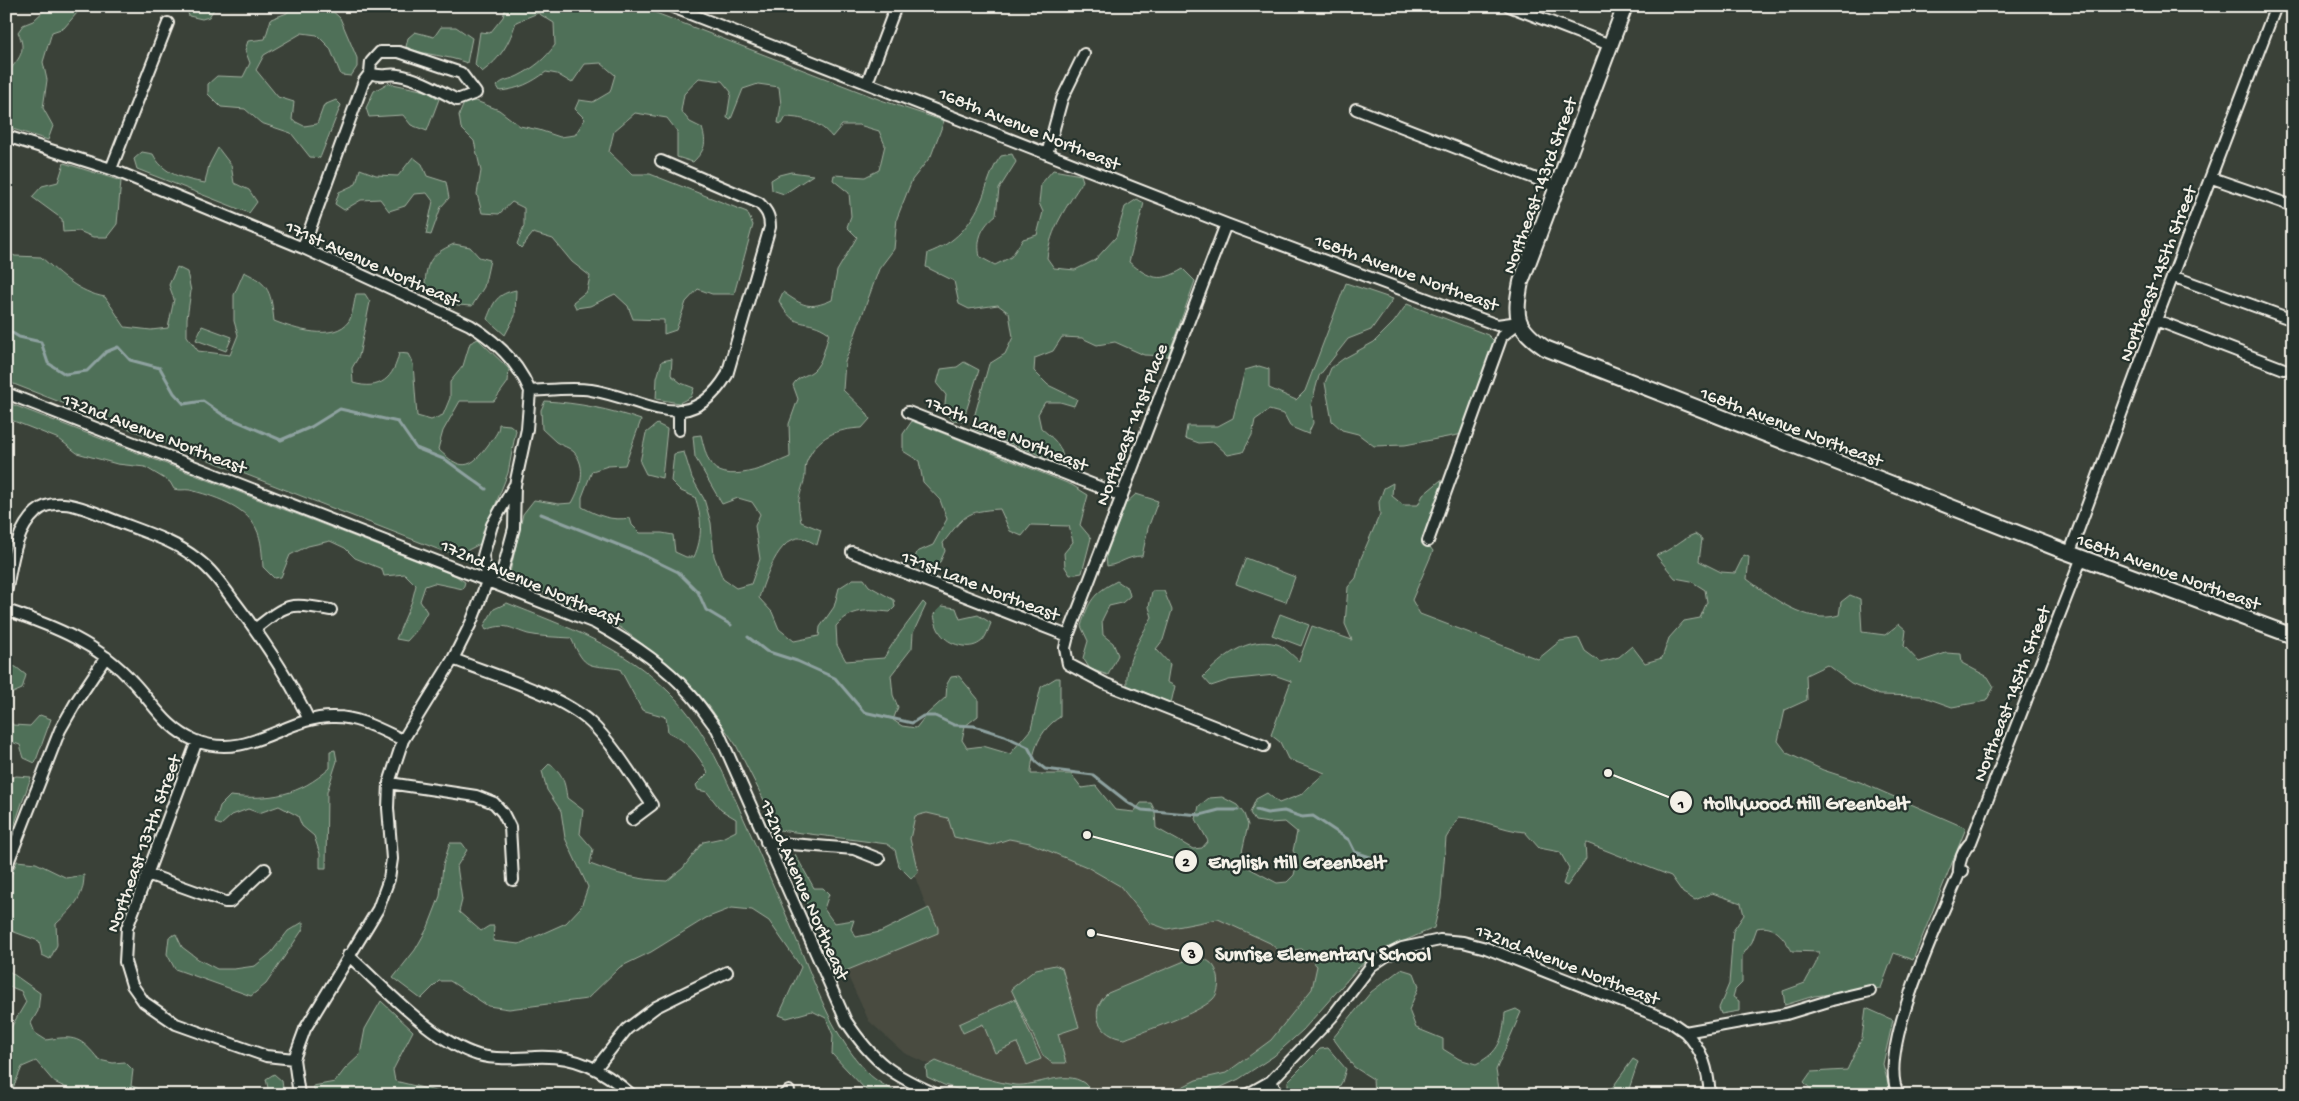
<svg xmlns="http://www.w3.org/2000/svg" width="2299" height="1101" font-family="'Gochi Hand',sans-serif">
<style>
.built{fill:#484b40}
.green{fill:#506f58;stroke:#a2b0a0}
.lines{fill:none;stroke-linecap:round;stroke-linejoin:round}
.stream{stroke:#8ea2a0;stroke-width:3}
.street-casing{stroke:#f4f1e8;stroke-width:14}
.secondary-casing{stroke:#f4f1e8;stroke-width:18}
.street{stroke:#26332d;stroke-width:10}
.secondary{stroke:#26332d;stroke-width:14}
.labels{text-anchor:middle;stroke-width:4.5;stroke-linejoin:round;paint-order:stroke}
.street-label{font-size:19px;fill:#f4f1e8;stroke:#26332d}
.leader{fill:none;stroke:#f4f1e8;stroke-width:2}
.callout-dot{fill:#f4f1e8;stroke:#26332d;stroke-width:2}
.mark-label{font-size:15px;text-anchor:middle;font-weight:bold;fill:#111}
.callout-label{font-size:20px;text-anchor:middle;font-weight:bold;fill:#f4f1e8;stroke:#26332d;stroke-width:4.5;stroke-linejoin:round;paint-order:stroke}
</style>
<rect width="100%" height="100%" fill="#3a4138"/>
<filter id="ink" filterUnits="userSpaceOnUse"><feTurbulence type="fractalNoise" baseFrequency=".02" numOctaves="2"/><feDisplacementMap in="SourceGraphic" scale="10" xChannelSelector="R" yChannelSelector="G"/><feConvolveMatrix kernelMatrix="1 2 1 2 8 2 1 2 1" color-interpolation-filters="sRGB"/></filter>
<g filter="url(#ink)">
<path class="built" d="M878,779L1370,955L1264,1060L1214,1090L1197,1095H1008L961,1079L904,1053L869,1021L843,966L934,927Z"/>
<path class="green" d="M49,6H83L64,28L52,32L43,62L47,80L43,108L53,126L48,140L6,127C6,112 5,97 6,82C9,61 31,59 18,32L23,25L33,21Z
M191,6H216L209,17L202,19L189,16L187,10Z
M292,6H327L340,18L357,58V67L351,76L341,75L330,48L317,35L302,33L264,55L256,70L278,97L294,102L292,120L304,126L317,124L324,105L336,100L341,105L320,158L310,157L291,133L261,123L245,109L221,107L208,94V84L217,76L243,77L250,63L245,50L248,41L265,39L271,19L287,13Z
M506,6H638L881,100L944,121L931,156L912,180L897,218L894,249L879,269L845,362L843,390L866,412L870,419L862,428C837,429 817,436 807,461C804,467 806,475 804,481C798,502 797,500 801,522L821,530L817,545C813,543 807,539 802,538C779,535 764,581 759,598L772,612L779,629L794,641L819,636L820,627L834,607L839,588L853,579H864L869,586L894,600L895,607L890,612C867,610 852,608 836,626L837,645L846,661L884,658C895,638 910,621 923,602L926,605L913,633L912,648L891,675L893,695L898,707L893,720L902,726L916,728L927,714L946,697L947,684L951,677L959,676L978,699V716L965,726L962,740L967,748L983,746L1010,754L1031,729L1041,687L1056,678H1060V717C1040,729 1032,751 1031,774H1071L1082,788L1096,786L1115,810L1134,812L1141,803H1151L1155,811L1156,828L1193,849L1202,848L1208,841L1196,819L1199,806L1209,798L1222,797L1237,805L1244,814L1248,825L1242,852L1247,867L1277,883L1287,882L1294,875L1298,858L1293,851L1297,832L1285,822L1269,823L1255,821L1250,813L1256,799L1267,793L1279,803L1300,795L1325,773L1288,759L1280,742L1271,735L1291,681L1274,675L1229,680L1211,686L1203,677C1223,657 1246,636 1277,644C1284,646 1293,656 1299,661L1312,626L1352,640L1345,624L1348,587L1356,578L1361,558L1380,514L1379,502L1384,488L1393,483L1392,496L1403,505H1418L1423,495L1441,480L1442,485L1423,538L1433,551L1412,600L1420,614L1538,659L1560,641L1579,638L1585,651L1600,662L1619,657L1632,646L1645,663L1662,658L1669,638L1684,621L1700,618L1707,602L1705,590L1691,581L1675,578L1656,555C1672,551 1680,539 1695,534L1702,539L1699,561L1721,572L1735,573L1744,555L1749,557L1747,579C1771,597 1807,625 1839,615L1841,602L1850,595L1860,599L1862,632L1885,635L1899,624L1906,630L1904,646L1919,662L1946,653L1961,654L1962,663L1988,677L1994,687L1986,701L1952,707L1921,696L1879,695L1851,683L1827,665L1806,675L1807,700L1785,710L1778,741L1787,753L1823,770L1860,782L1966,828L1913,960L1894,953L1881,988L1814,996L1785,1005L1783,991L1805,983C1810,972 1818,964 1819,952L1792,951C1783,937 1775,924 1757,928L1752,942L1742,956V983L1735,990L1733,997L1739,1001V1011L1721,1014L1719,1008L1729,984L1733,931L1744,915L1741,903L1712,893L1695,900L1683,893L1671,876L1587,843L1585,844L1586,859L1567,886L1563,884L1569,868L1560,852L1539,848L1525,832C1502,830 1482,819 1459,817L1446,838L1441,899L1434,928L1374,954L1357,969L1303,1030L1274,1056L1239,1079L1204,1095H1166L1196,1080L1226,1073L1271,1040L1312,989L1317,966L1302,949L1279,951L1270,943L1218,919L1167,929L1150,923L1120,886L1087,867L1030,843L1009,839L991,845L954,837L948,818L927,813L915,816L910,839L918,872L911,878L899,866L895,850L887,844L779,830L736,745L709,706L685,681L645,646L621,628L509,577L523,514L534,500L559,504L572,503C581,487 587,467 574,452C569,447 562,446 556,442C551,438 547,433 542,429L541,410L545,401C579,403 609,409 641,420L625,465L608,466L592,471L582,497V507C599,516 611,521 630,518L632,525L640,533H662L673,535L675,552L686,557H694C703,538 702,516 695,497L681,491L671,481L674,454L684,452L692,478L704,499L711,523L714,556L723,579L736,588L751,584L760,559L755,526L760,514L752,502L738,498L722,504L695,457L693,436L701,435C703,443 705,453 709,461C723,488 771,465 790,457L789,424L798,399L793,385C798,376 805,377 813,371C822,364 826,344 829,333C806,316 796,333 779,301L783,292C803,306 809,310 832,300L837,271L857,237L847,227L851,216L849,193L833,180L834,175L865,177L879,170L885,145L879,131L859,125H842L832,137C820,122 805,118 786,117L782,124L778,123L781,105L779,87L758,84L743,89L731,119L727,118L731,92L722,81L699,78L684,94L681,111L690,122L702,128C707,144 705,150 693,162L677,157V131L667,118L635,113L614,131L609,152L632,174H650L747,212L753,225L734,294H712L698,289L686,302L676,330L664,334V320L633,319L628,306L615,294L590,306L576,308L573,302L587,291L590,276L572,262L553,239L533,233L521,248L517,244L524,226V208L512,202L499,214L482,213L477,194L481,171L474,141L461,128L459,115L465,101H476L499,110L520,126L539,130L560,137L575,135L585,119L575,109L579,100L593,102L610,92L615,75L601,63L585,64L572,83L557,74L546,72C531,83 519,89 500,91L497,86C503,79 510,80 518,76C534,68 545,59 555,45L554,23L538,13L516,22C509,44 501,58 482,72L475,65L480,32L490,33L503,17Z
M441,27H456L472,38L467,63C447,55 426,56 406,47L408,38L415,32L434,37Z
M388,83L426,91L439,99L427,131L411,125L403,115L369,117L366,108L374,91Z
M218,148L231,165L234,183L249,190L257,202L249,213L137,169L134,159L142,152L153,154C163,174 183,179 205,183L209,165Z
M1012,154L1016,162L999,189L996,215C982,226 976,239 980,257L995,265L1011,257L1023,239L1037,235L1043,212L1039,203L1041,184L1053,170L1081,175L1083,181C1067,206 1050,229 1047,258L1054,268L1075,270L1095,260L1116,237L1125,207L1137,199L1144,203L1129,262C1150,279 1160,283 1183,269L1195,281L1168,356L1144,355L1115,342L1097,345L1082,338L1062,337L1053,351L1035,358L1034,371L1048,385L1077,399L1074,406L1060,402H1045L1038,414L1041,428C1051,437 1062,444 1063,459L1053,460L971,428L989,364L1005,354L1013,337L1009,313L998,305L969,309L959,304L954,281L926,267L928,253C955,243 971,225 982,199C988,184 991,169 1001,156Z
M413,157L422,164L427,176L446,182L449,198L441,207L431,235L426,234L433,201L427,193L414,194L405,206L389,211L380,199L361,200L344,210L335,204L339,192L356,184L360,169L376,175L398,176Z
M64,163L121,181L117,224L107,237H93L79,231L63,232L62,219L32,197L42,186L58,182Z
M791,172L813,175L784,194L772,190L771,180L779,175Z
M454,244L470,247L479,257L490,260L484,287L472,306L457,305L444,294L425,291C425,264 429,255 454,244Z
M6,252L15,256L41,257C61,275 78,292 105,297L125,327L151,330L168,328L174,299L169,285L177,267L187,272L191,291L187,318V336L198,351L230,355L238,335L234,321V295L244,272C270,284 271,293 274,321C294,329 334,342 349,321C353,314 354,302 356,294H365L370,302L359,356L352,368L353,383C380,391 394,378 399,353L408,354L413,364L417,416L431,420L443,415L450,398V382L463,366L470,343L478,339L509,369L508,382L494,401H460L443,431L438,449C461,471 470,470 488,445C493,438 499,433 499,424L510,425L516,430L508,473L480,544L466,551L445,552L6,381Z
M1346,283L1393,299L1371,330L1348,339L1319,376L1311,405L1313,423L1308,434L1291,427L1284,414L1269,410L1255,420L1252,435L1243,452L1228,455L1214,442L1199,443L1185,438L1187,426H1218L1233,418L1245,370L1259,366L1269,369V388L1296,400L1305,391Z
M516,290L515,316L505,335L487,319C494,301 497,294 516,290Z
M1407,304L1488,335L1495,342L1463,434L1405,445L1374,446L1358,434L1342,430L1332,421L1325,383L1331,368L1343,359L1374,342L1394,322Z
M202,326L232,337L226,351L196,340Z
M672,359L671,375L681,383L694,388L691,397L679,403L656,399L657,378L662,361Z
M964,362L979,370L963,421L952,420L944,412L946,395L937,384L941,369L957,367Z
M6,402L456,576L465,582L463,589L434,583L425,586L420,601L427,612L417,630L407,641L396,639L412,601L416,585L405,574L384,576L382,569L355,558L345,548L330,541L308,546L290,555L281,577L274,578L263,567C262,554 262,540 256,528C244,505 213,496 190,490C184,489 180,491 174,489L170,482L145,467L117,464L77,453L59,439L6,418Z
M912,421L1072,485L1088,495L1080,525L1091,538L1082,573L1070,575L1065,567L1064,553L1073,542L1069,526L1031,525L1022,536L1010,531L1000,509C965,511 964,516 943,543L945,551L940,562L924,570L914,561L917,552L933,545L947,519L940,500L923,482L919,461L903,451V434Z
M657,424L667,429L662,478L646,474L640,462L646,433Z
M1136,494L1158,501L1148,528L1142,556C1127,556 1121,564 1107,566L1106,556L1126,503Z
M1246,558L1295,577L1286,602L1236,584Z
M1117,581L1128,588L1130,596L1122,603L1109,606L1102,620L1103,635L1113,643L1118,655L1108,675L1090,669L1083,658L1088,641L1081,626C1089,601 1093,593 1117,581Z
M1152,591H1164L1172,610L1163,640L1156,649L1170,664L1167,682L1175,686L1171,703L1127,685C1125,661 1140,638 1152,617L1149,607Z
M507,603C565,626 622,646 668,691C707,728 726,780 748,828C766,869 785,911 802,953C819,995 835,1038 867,1072C875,1081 890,1088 901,1095H885L866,1090L832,1054L833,1035L826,1018L812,1011L787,1018L779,1015L801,967L769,921L752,910L732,908L706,918L651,952L620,967L587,999L509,1009L488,1006L450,981H439L421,999L393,978L415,950L428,927L440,896L443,865L450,843H462L467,850L457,866L462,900L459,912L481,931L489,926H494L493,941L519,944L566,923L581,907L588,887L565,838L561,811L547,790L542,771L549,764C563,772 565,783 567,798L583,810L580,834L593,849L590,864C616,874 639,880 667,881L683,868L703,842L722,838L736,831V819L721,810L707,792L698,790L696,785L708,773C698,754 687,741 668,732L666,717L642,710L620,669C587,664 586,671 571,638C557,637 541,637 528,634C511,629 506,622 486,630L484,626L494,609Z
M942,606L956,608L960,619L978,615L991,623C989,628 986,637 982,641C976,646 970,647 963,646C945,643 936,632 934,614Z
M1280,614L1309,625L1301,646L1272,635Z
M6,665L16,667L26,675L22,689L6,696Z
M6,715L13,725L30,726L40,715L51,719L35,763L24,758L20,745L6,740Z
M335,750L337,761L327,792L326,868H320V854L314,836L302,826L298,816L279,806L259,813L248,809L232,815L221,825L215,823L220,806L230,796C270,800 299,796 330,768V751Z
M16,776L31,777L13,829L6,836V781Z
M795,854L814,888H823L829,894L824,909L834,923L854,920L851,929L856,937L880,932L929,908L938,928V933L843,972L836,968L830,959L789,861Z
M17,861L36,863L67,878L84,875C84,898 72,909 56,924L57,945L50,959L42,955L39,941L6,929V888Z
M303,922V929L266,984L251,996L175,969L167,954L169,937L176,934L182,947L198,959L217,969H234L255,966L271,953L288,931Z
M1194,957C1205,958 1214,962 1217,973C1220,981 1219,993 1213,999C1198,1014 1146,1030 1125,1039C1099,1037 1087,1011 1108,993Z
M1055,965L1062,968L1079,1027L1058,1034L1066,1063H1052L1043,1056L1011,989L1036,969Z
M6,969L40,993L38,1011L31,1023L35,1033L46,1040C74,1035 81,1037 99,1060L113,1063L125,1062L133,1070L131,1086L158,1095H82L54,1082L36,1061L22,1067L10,1095H6V1036L26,1002L21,991L6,985Z
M1401,969L1414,973L1419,986L1409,1010L1416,1028L1443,1039V1049L1459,1059L1476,1064C1500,1052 1503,1039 1505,1013L1516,1009L1521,1012L1496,1070L1499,1089L1513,1095H1374L1373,1079L1354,1067L1333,1038L1371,992Z
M1015,999L1041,1059L1027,1065L1017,1043L995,1053L983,1024L963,1033L959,1024Z
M381,1001L413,1031L393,1070L395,1081L452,1095H316L313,1086L335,1082L345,1069L360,1055L365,1029Z
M1866,1008L1893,1020L1883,1064L1891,1095H1816L1804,1082L1811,1072L1847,1070L1862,1038Z
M1328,1048L1346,1069L1342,1082L1334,1095H1288V1081L1320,1049Z
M1633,1059L1638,1062L1627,1095H1607Z
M936,1061C957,1070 993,1082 1015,1085C1036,1087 1065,1069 1084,1083C1088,1086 1091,1091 1095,1095H976L944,1085L927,1077L926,1067Z
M274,1074L282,1081L284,1095H265L268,1088L266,1079Z"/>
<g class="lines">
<path class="stream" d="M6,329L19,337L41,342L48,363L65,374L87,371L106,352L118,347L130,360L160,368L174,393L184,404L203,401L223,415L281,440L311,427L340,409L398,422L416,448L446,460L486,489
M541,514L641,554L678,572L698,592L706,610L731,625
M748,637L766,651L797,661L835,678L864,712L912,723L923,716H935L954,725L974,726L1005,736L1028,747L1036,762L1045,769L1093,775L1130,804L1142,810L1200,815L1219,810H1238
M1256,810L1267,813L1284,811L1302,817L1313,816L1349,840L1355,852L1370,857"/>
<g class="street-casing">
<path id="street" d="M670,6L1226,224L1497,325L1519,322
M1509,6L1610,45
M867,83L896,6
M1356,109L1557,187
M6,136L111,169L303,248L470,325C496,341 518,362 530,391C550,390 572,387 591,390C647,399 688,439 727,375L770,227C770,216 767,211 759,203L661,161
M1047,154L1062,99L1084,54
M111,169L168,23
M2212,178L2293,206
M1226,224L1068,636L1065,648L1068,664L1106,684L1264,746
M303,248L364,81L370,73L371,62L380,52H399L461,73L476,93L457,100C438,90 418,78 398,75C387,73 383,78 370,73
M2172,276L2293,320
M2156,320L2284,369
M6,393L595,623C628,641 663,663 688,692C699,703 707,717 717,729L846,1021C874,1063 892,1075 938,1095
M908,412L1122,496
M679,430V410
M1428,541L1502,336L1518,323
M852,552L1068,636
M2070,552L2156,320L2276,6
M488,579L483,556L492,525L514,486
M6,593C12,565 14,532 36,512C54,495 84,508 104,516C134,529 171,538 197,559C212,570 223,586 234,601C263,639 289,678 309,720
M6,610C54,626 99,644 133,682C153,703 167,730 196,741C251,761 286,715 335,717C359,717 381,730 403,740
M255,629C289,602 288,603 331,610
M453,659C493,675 560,694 591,723C615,746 633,778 652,805L632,820
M197,741L127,928L125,962L132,985L144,1002L176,1024L266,1056L294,1059
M389,783L476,796L494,803L503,813L510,827L513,880
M766,842L854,849L879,859
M6,868L60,730L76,702L106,657
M147,874L225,902H230L265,869
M1959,874C1958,863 1963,850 1971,842L2082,557
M348,955C385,988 432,1041 478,1055C497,1060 516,1058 535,1057C576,1055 602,1069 632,1095
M1685,1032C1703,1050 1708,1070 1710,1095
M596,1068L627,1029L656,1007L727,972
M1271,1081L1278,1095
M299,1095L294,1059L305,1029L378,909L389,879L392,859L388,808L389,783L403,740L453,659L471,623L488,579L503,569L514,528L515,485L527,429L530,391
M784,1095L789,1091
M1246,1095L1271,1081L1332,1017L1371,966L1386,956L1402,948L1440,940L1463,942L1486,948L1668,1020L1685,1032L1786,1014L1832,1000L1870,991
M1899,1095C1874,1055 1941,918 1959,874L1963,871"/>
</g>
<g class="secondary-casing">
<path id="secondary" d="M1625,6L1521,282C1514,317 1515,327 1545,348L2061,550L2293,636"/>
</g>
<use href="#street" class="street"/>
<use href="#secondary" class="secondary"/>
</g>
</g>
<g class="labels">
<g class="street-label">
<text transform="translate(1030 127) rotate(22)" y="7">168th Avenue Northeast</text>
<text transform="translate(1538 185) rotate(-70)" y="7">Northeast 143rd Street</text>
<text transform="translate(373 262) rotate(24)" y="7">171st Avenue Northeast</text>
<text transform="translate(1407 271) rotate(20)" y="7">168th Avenue Northeast</text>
<text transform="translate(2156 273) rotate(-69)" y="7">Northeast 145th Street</text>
<text transform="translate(1130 424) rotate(-69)" y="7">Northeast 141st Place</text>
<text transform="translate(1792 425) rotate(21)" y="7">168th Avenue Northeast</text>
<text transform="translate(155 432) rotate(21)" y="7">172nd Avenue Northeast</text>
<text transform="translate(1007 432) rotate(22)" y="7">170th Lane Northeast</text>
<text transform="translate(2169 570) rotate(20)" y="7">168th Avenue Northeast</text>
<text transform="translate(532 581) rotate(23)" y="7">172nd Avenue Northeast</text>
<text transform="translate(981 584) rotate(21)" y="7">171st Lane Northeast</text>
<text transform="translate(2010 693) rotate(-69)" y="7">Northeast 145th Street</text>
<text transform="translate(142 843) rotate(-70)" y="7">Northeast 137th Street</text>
<text transform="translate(806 889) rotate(66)" y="7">172nd Avenue Northeast</text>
<text transform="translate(1568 963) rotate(21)" y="7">172nd Avenue Northeast</text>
</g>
</g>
<path class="leader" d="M1608 773L1681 802M1087 835L1186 861M1091 933L1192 953"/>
<g class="callout-dot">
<circle cx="1608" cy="773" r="5"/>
<circle cx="1087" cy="835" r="5"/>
<circle cx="1091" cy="933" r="5"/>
<circle cx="1681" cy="802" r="12"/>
<circle cx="1186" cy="861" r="12"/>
<circle cx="1192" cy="953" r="12"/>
</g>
<g class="mark-label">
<text x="1681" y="808">1</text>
<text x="1186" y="866">2</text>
<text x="1192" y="958">3</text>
</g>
<g class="callout-label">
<text x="1806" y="809">Hollywood Hill Greenbelt</text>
<text x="1297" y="868">English Hill Greenbelt</text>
<text x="1323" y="960">Sunrise Elementary School</text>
</g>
<rect width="2299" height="1101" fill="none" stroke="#26332d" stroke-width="25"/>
<rect x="12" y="12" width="2274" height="1076" fill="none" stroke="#f4f1e8" stroke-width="2" filter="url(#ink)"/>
</svg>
